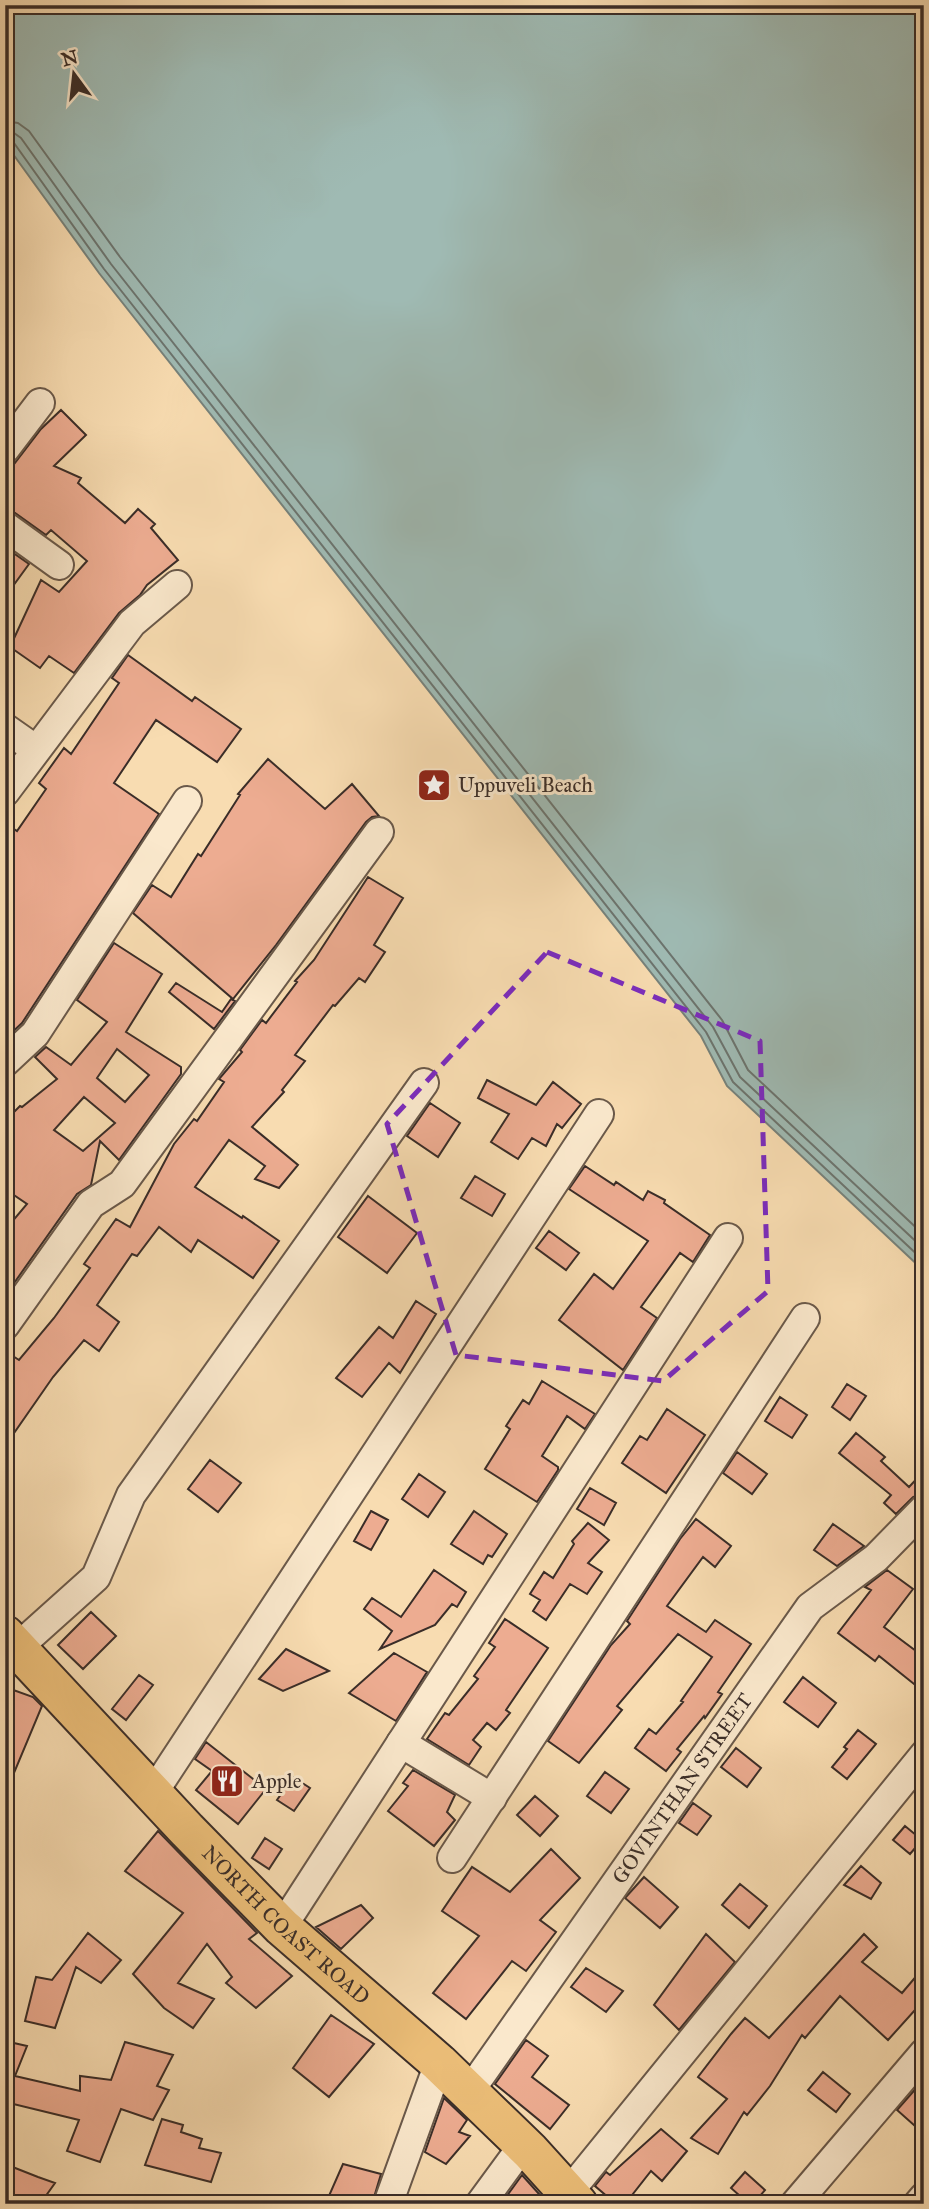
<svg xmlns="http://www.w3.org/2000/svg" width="929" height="2209" font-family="'IM FELL Great Primer',serif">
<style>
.water{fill:#9fbab3;stroke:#77827b;stroke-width:2}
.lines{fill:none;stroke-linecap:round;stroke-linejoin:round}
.shore{stroke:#6c746e;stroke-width:2}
.building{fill:#edac91;stroke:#3a2d28;stroke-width:2;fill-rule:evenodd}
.minor-casing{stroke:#6a594a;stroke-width:32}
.primary-casing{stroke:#3a2d28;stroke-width:42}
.minor{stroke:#fae8cc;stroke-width:28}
.primary{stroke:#ecbe78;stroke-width:38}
.marked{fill:none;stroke:#7b2cbf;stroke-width:5;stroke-dasharray:14 9;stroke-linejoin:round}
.labels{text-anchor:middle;stroke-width:6;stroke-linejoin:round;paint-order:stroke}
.poi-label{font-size:21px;fill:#3a2d28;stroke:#fae8cc;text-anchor:start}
.street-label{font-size:21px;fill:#3a2d28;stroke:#fae8cc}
</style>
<rect width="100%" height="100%" fill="#f8dcb1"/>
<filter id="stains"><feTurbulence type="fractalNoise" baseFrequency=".00286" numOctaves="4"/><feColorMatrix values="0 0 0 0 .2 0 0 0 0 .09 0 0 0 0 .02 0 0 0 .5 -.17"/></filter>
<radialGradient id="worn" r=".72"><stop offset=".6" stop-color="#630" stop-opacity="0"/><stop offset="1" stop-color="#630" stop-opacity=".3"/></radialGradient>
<path class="water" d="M5,5H924V1271L727,1086L701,1036L99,273L5,143Z"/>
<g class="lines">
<path class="shore" d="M5,121L18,123L29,131L120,257L722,1020L748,1070L924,1235
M5,131L14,133L21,138L111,264L713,1027L740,1077L924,1249
M5,140L14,143L104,269L706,1032L733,1082L924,1261"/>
</g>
<path class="building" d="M61,410L86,435L54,466L81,478L78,483L125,523L138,509L155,524L151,528L178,560L147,585L140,595L119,613L74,673L49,656L40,668L10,647L41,580L59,592L87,561L51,530L46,535L15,513L5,510V476L41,429Z
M9,550L29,564L5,597V555Z
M128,655L192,701L195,697L241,729L217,762L156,720L114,783L159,814L22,1023L5,1039V823L17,831L46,789L39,783L64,748L71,754L119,683L112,678Z
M268,759L325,809L352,784L379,816L372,817L366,822L276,945L233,999L133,913L152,885L171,897L198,854L201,856L240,795L238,794Z
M368,877L403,898L374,945L385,952L365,982L359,978L335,1006L333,1005L295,1055L305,1061L282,1090L284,1092L252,1127L298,1165L279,1188L255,1179L265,1166L229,1140L195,1187L242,1218L243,1216L279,1241L253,1278L198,1240L191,1252L159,1227L137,1256L132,1254L97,1305L119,1322L99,1351L84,1340L53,1377L5,1446V1351L19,1360L54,1318L90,1268L84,1264L116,1219L130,1227L174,1144L194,1119L197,1121L224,1082L219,1079L242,1052L240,1050L262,1020L266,1023L297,982L295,981L314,960Z
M114,943L162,974L126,1032L181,1067V1074L119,1160L100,1141L91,1185L77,1194L12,1286L5,1281V1230L27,1204L5,1189V1121L20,1106L22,1107L57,1079L35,1057L46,1047L71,1065L107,1022L77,1000ZM117,1049L149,1075L125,1102L97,1078ZM84,1097L115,1123L83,1151L54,1130Z
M176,983L222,1012L231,999L235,1001L214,1029L169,992Z
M487,1080L536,1105L553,1082L581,1104L562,1128L557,1124L546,1146L532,1138L518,1159L491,1142L509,1114L478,1098Z
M430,1103L460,1123L438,1157L407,1136Z
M585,1166L614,1185L616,1182L643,1200L648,1191L665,1200L664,1203L710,1235L693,1262L680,1253L641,1307L657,1318L623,1370L559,1320L594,1274L613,1289L648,1241L569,1189Z
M475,1176L505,1194L492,1216L461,1198Z
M368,1196L417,1233L387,1273L338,1237Z
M549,1231L579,1253L566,1270L536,1248Z
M416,1301L436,1314L400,1373L389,1363L362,1397L336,1378L379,1327L393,1338Z
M542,1381L595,1414L585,1429L567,1416L542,1456L558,1467V1470L537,1502L485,1469L510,1429L506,1426L523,1400L529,1404Z
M847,1384L866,1396L850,1420L832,1407Z
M780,1397L807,1415L792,1438L765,1421Z
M667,1409L705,1435L666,1493L622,1463L640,1436L647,1440Z
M856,1433L885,1457L881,1461L909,1487L924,1471V1493L913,1497L896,1514L884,1503L891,1495L839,1453Z
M737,1452L767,1474L752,1494L723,1473Z
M210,1460L241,1483L218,1512L188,1489Z
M419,1474L445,1492L428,1517L402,1499Z
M590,1488L616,1503L604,1525L577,1509Z
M371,1511L388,1520L371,1550L354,1541Z
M474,1511L507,1534L492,1557L488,1555L483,1564L451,1544Z
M696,1519L731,1546L715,1567L703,1557L667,1606L706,1632L715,1620L751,1644L718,1692L722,1694L705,1718L704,1716L677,1749L681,1752L666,1771L635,1748L649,1729L656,1734L683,1702L681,1701L712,1657L678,1634L617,1706L622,1710L579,1763L548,1741L611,1645L630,1624L627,1621L680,1539Z
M588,1523L609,1540L588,1563L602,1572L587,1594L570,1584L546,1620L533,1611L540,1600L530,1594L544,1572L553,1578L574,1544L572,1541Z
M833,1524L864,1546L837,1566L814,1550Z
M434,1570L466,1592L457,1607L452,1604L435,1625L380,1649L392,1631L364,1609L372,1598L401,1617Z
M887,1570L913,1589L884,1627L924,1657V1692L879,1656L875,1661L838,1633L871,1590L865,1587Z
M91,1612L116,1636L83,1669L58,1645Z
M505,1619L548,1648L506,1710L510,1713L496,1730L487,1723L473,1740L481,1747L469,1765L427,1739L445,1713L449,1715L478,1679L474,1676L495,1647L489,1643Z
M286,1649L329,1671L283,1691L259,1679Z
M394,1653L427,1672L396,1721L349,1693Z
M139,1675L153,1685L126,1720L112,1709Z
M803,1677L836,1703L818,1727L784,1702Z
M5,1687L33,1697L42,1706L6,1792Z
M858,1730L876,1744L847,1779L832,1767L847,1749L844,1747Z
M206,1742L266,1789L238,1824L196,1790L212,1771L195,1759Z
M736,1748L761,1768L747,1787L721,1767Z
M413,1770L455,1795L447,1812L455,1820L434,1846L388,1811L408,1786L403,1783Z
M605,1772L629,1789L611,1813L587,1796Z
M293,1777L310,1788L294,1811L277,1800Z
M535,1796L558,1816L540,1836L517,1815Z
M693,1803L711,1816L697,1835L679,1823Z
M905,1826L922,1840L910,1854L893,1840Z
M158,1831L257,1933L249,1939L292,1976L256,2008L226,1983L232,1977L207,1944L178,1983L214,1999L193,2028L164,2008L133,1974L183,1913L125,1871Z
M265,1838L282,1849L269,1869L252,1858Z
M551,1849L580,1878L540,1920L556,1932L526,1971L512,1961L466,2019L433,1993L479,1936L442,1911L472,1867L510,1892Z
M861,1866L881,1883L871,1899L844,1885Z
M644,1877L678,1907L660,1928L625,1898Z
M740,1884L767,1906L749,1928L722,1905Z
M361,1905L373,1918L341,1949L316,1927Z
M88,1933L121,1960L101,1983L76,1967L55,2028L25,2021L36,1977L52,1980Z
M706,1934L735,1962L679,2030L654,2005Z
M864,1934L877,1947L862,1962L902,1993L924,1967V2000L888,2040L840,1996L805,2038L802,2035L770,2086L747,2115L744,2112L718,2154L691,2138L727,2099L698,2077L731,2034L745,2018L769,2038Z
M586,1968L623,1991L606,2012L571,1987Z
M331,2015L374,2044L329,2097L293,2068Z
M526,2040L548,2056L532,2077L569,2105L550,2129L495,2084Z
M5,2041L27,2046L15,2076L80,2091V2076L111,2080L125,2042L173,2055L157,2086L169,2090L153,2120L121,2109L100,2162L67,2151L79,2120L5,2102Z
M823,2072L850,2094L836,2112L808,2090Z
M919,2085L924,2089V2134L897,2110Z
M444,2098L467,2120L459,2132L470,2136L446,2164L425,2152Z
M162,2119L183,2125L181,2132L202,2139L199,2148L221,2153L211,2182L145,2165Z
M661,2129L687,2151L662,2181L651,2171L625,2204H616L595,2186L606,2172L610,2175Z
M5,2164L38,2177L55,2183L40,2204H12L5,2201Z
M343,2164L381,2174L372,2204H350L328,2198Z
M745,2172L765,2190L753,2204H749L731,2188Z
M522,2175L548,2204H519L506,2197Z"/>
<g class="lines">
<g class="minor-casing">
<g id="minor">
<path d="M5,449L40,403"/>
<path d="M5,526L59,565"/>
<path d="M5,728L35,749"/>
<path d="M5,792L132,623L177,585"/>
<path d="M5,1062L35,1034L187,801"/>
<path d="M5,1325L91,1204L122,1184L379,832"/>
<path d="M18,1647L96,1577L131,1495L424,1083"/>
<path d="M401,1743L492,1798"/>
<path d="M153,1793L599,1114"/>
<path d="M452,1858L805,1318"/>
<path d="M282,1927L728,1238"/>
<path id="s1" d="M469,2092L810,1607L876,1558L924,1509"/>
<path d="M568,2193L924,1755"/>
<path d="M388,2204L439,2063"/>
<path d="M480,2204L524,2144"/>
<path d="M795,2204L924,2053"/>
<path d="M918,2204L924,2197"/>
</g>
</g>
<g class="primary-casing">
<g id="primary">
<path id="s2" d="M5,1635L187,1830L282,1927L439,2063L530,2151L578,2204"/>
</g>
</g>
<use href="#minor" class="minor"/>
<use href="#primary" class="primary"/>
</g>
<path class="marked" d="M547,952L760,1041L768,1291L663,1381L456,1355L387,1124Z"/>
<defs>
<g id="sight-square" transform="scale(1.75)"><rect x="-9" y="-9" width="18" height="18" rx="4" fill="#8f2418" stroke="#fae8cc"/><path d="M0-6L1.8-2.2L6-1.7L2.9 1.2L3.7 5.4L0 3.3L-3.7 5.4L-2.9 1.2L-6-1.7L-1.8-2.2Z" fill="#fff"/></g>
<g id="restaurant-square" transform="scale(1.75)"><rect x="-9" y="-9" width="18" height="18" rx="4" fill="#8f2418" stroke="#fae8cc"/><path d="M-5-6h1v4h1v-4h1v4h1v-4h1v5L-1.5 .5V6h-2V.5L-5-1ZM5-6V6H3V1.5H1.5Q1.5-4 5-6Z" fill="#fff"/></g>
</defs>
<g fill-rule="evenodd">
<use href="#sight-square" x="434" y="785"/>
<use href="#restaurant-square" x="227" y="1781"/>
</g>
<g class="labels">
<g class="poi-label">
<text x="458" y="792">Uppuveli Beach</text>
<text x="252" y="1788">Apple</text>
</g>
<g class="street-label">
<text dy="7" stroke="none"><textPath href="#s1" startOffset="371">GOVINTHAN STREET</textPath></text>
<text dy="7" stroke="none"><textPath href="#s2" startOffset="404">NORTH COAST ROAD</textPath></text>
</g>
</g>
<rect width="929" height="2209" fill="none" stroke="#f8dcb1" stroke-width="28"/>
<rect x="7" y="7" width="915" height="2195" fill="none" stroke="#3a2d28" stroke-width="3.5"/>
<rect x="14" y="14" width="901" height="2181" fill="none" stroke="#3a2d28" stroke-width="2"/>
<g transform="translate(74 74) rotate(345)" stroke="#fae8cc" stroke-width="5" paint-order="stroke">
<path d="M0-5L12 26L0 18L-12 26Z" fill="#3a2d28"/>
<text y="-10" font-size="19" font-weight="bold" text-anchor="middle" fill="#3a2d28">N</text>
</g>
<rect width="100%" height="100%" filter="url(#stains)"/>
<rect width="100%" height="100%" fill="url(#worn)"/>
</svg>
